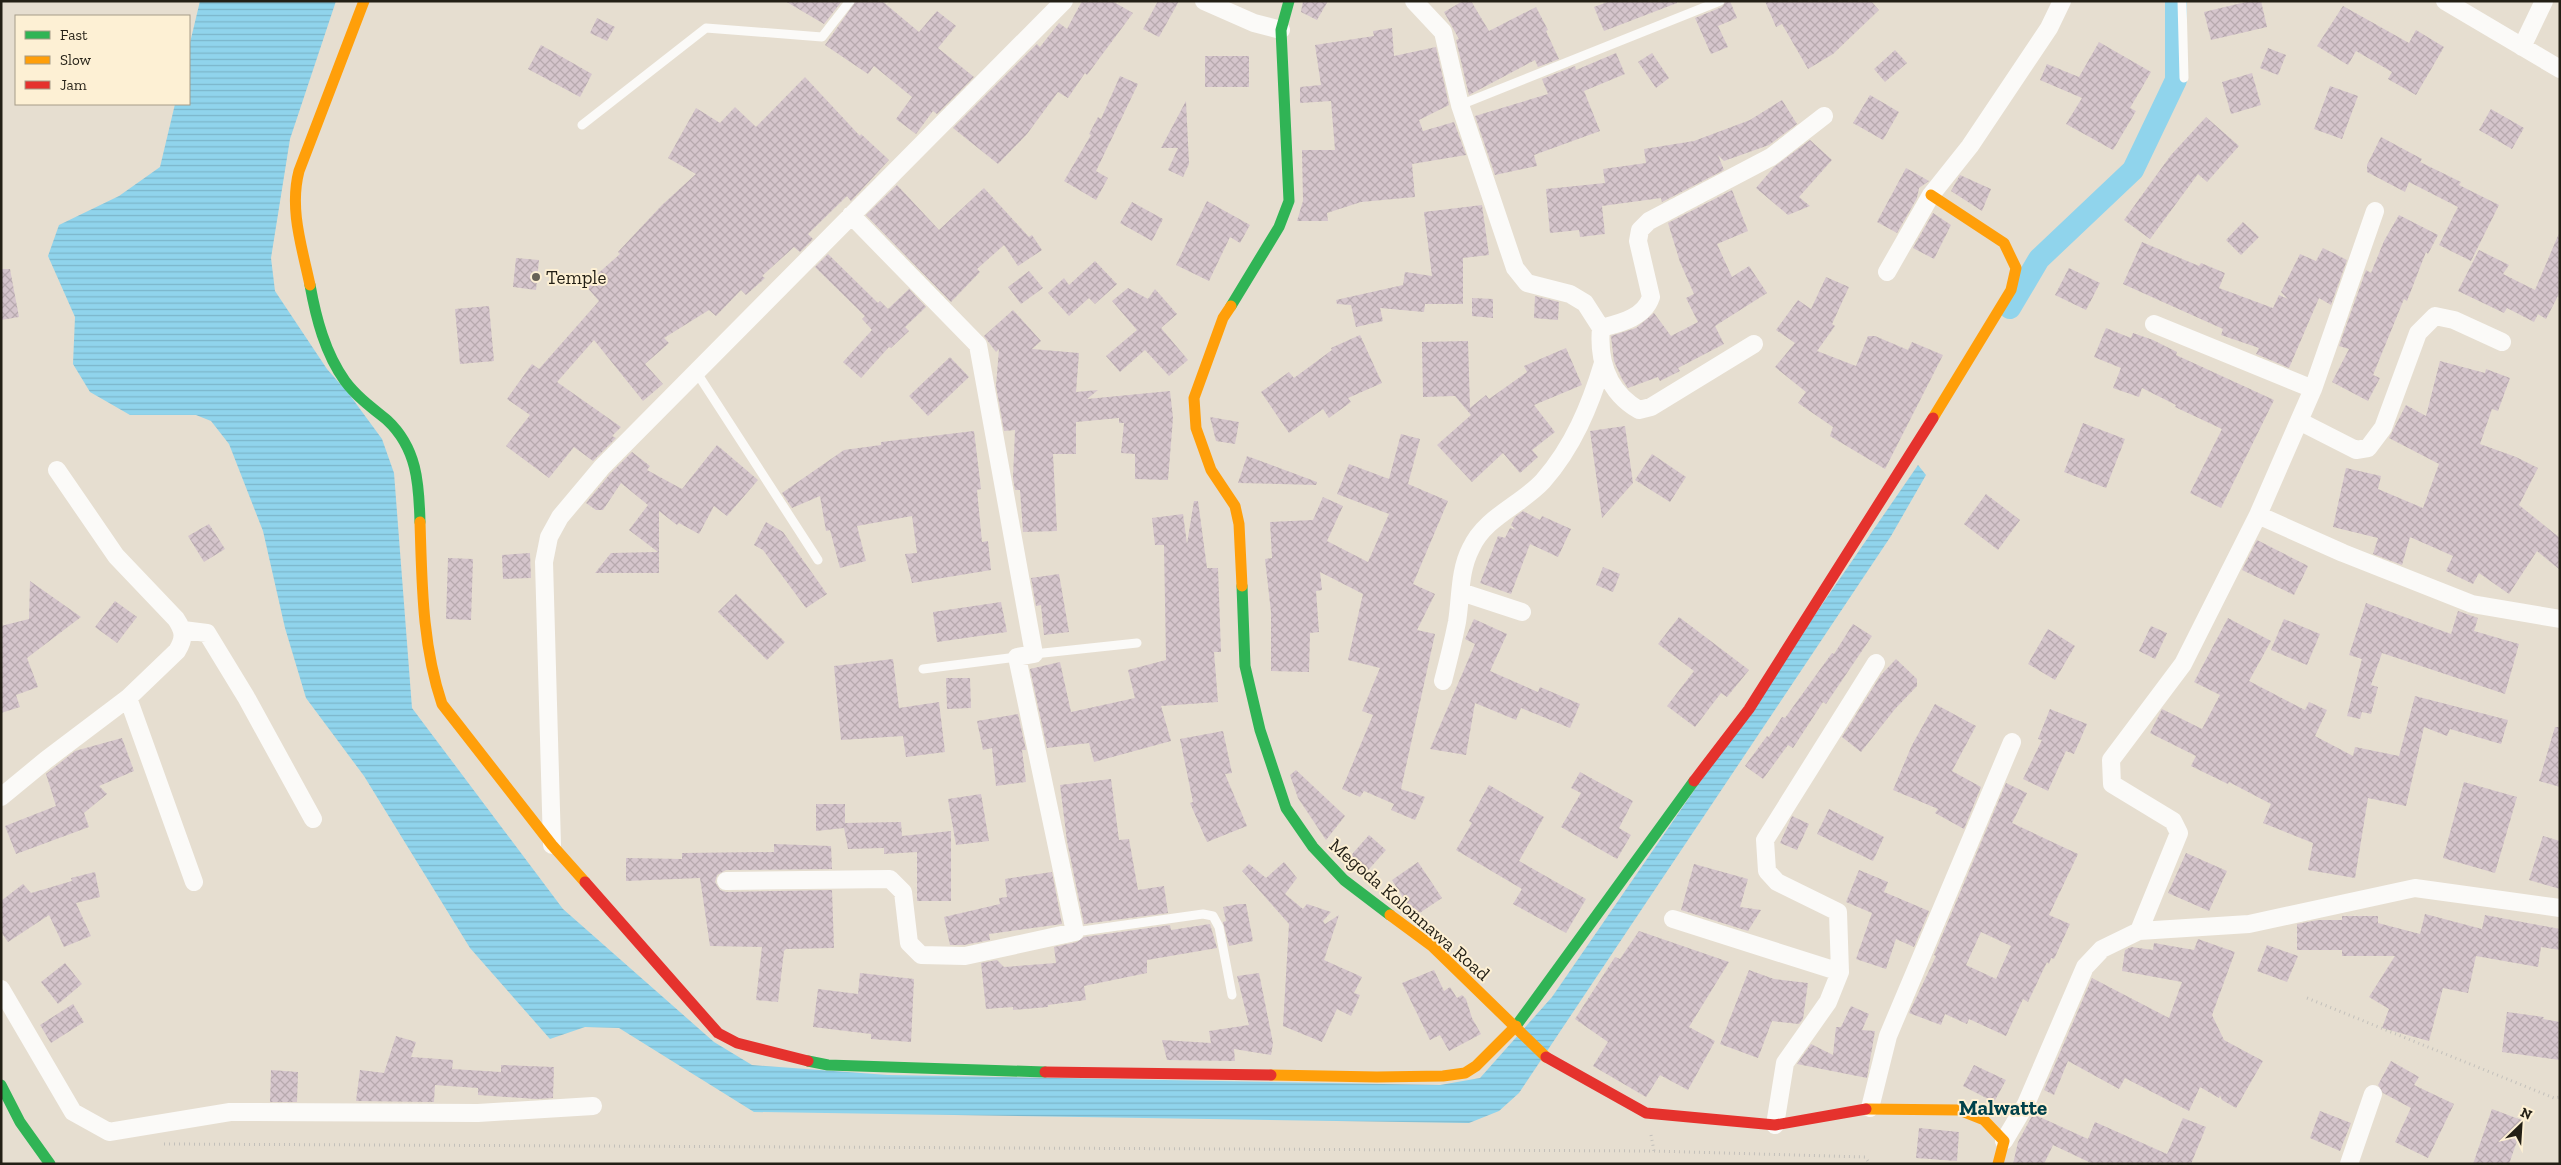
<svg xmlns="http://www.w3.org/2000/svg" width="2561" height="1165" font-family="'Zilla Slab',serif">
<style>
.water{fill:url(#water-rules)}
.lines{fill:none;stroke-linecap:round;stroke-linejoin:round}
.canal{stroke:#90d4ec;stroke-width:22}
.building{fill:url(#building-cross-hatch);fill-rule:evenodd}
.path{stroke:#c3c0bb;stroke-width:3;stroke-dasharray:1 4;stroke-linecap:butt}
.lane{stroke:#fbfaf8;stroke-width:9}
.street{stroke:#fbfaf8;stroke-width:18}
.fast{stroke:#30b455;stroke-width:11}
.slow{stroke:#ff9f0a;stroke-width:11}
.jam{stroke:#e5322d;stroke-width:11}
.poi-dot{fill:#676256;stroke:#fdf0d4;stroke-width:2}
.labels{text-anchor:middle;stroke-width:4;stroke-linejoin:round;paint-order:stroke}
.poi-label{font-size:19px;fill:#231f15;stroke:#fdf0d4;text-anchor:start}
.street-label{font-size:19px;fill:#231f15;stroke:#fdf0d4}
.quarter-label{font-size:21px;font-weight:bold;fill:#00414a;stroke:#fdf0d4}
</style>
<defs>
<pattern id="water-rules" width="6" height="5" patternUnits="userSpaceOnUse" patternTransform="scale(1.25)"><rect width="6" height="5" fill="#90d4ec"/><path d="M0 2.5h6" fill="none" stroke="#7cb6ca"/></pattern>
<pattern id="building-cross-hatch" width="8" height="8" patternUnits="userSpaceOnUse" patternTransform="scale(1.25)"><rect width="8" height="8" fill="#d5c5cc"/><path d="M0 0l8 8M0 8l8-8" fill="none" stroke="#b7a9ae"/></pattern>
</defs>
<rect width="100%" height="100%" fill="#e6ded0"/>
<path class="water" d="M200,1H336L290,139L271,258L275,291L327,369L349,394L382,439L394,473L412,708L563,909L714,1042L752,1065L888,1075L1440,1085L1480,1078L1552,997L1918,465L1926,475L1891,536L1519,1093L1499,1111L1469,1123L754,1112L619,1028L585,1027L550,1039L470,948L364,776L306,698L285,628L263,531L229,444L211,421L196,415H130L90,392L73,364L75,317L48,256L59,225L119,196L160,167L175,104H189V47Z"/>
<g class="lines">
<path class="canal" d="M2010,308L2039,259L2133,170L2176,80V1"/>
</g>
<path class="building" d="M785,1H842L824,24Z
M856,1H882L919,32L937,11L956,26L938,48L974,77L937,114L933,111L916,134L896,119L912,97L874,66L868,74L825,45Z
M1082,1H1112L1133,13L1087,75L1085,73L1068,98L1058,92L1027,134L998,164L953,128L1037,44L1040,47L1059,23L1067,29Z
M1158,1H1179L1159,37L1143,29Z
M1303,1H1328L1317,20L1301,12Z
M1463,1H1471L1489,31L1536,7L1548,30L1546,31L1559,59L1538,67L1535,60L1469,95L1456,40L1459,39L1444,12Z
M1610,1H1677V3L1604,31L1594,7Z
M1726,1H1730L1737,18L1718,26L1728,47L1711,54L1695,18L1722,7Z
M1765,1H1871L1879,10L1833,54L1808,69L1782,24L1776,27Z
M2250,1H2261L2267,27L2211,40L2204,12Z
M2343,6L2409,43L2416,30L2444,47L2416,95L2388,79L2392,72L2356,51L2348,65L2317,46Z
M597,18L615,27L607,41L590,33Z
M1392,28L1394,56L1436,47L1449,105L1419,120L1423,131L1454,122L1466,155L1412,164L1415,197L1361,202L1327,213L1328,221H1297L1303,201L1302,150H1335L1331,101L1300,103V87L1321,85L1315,45L1374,36L1373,31Z
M2099,42L2151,72L2130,108L2136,111L2113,150L2066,124L2082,98L2040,80L2047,64L2079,77Z
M541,45L592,74L580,97L528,69Z
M2268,48L2286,55L2278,75L2260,68Z
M1895,50L1907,63L1885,82L1874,69Z
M1616,53L1625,74L1584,91L1600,131L1534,155L1537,166L1495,175L1475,116L1548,94L1542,79L1575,66L1576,70Z
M1652,53L1669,78L1656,88L1638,62Z
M1205,56H1249V87H1205Z
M2252,73L2261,105L2231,114L2222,82Z
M1120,76L1138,84L1096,171L1108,178L1096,200L1064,181L1091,135L1089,134L1098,117L1101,119Z
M805,77L860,136L861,134L889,160L851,201L847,196L808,234L813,239L800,252L794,247L762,276L765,278L746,295L741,290L716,316L709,310L664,338L669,343L645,364L663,384L643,401L594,340L557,382L621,427L612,436L616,438L593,461L574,447L549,478L506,446L530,415L507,399L532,364L539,369L599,301L585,285L620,254L618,252L662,205L696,174L668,158L696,108L720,123L735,107L756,127Z
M2330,86L2358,96L2342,139L2314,129Z
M1870,95L1899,112L1883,140L1853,123Z
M1782,100L1797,124L1769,145L1724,161L1718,155L1724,170L1662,202L1661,198L1602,206L1605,234L1580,237L1579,230L1550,233L1546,189L1605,183L1603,169L1646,163L1644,149L1694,141L1750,120Z
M1186,101L1189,164L1183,177L1168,170L1178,148H1161Z
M2491,109L2524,128L2512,149L2479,130Z
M2206,117L2239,146L2207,182L2198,174L2150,239L2124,220L2171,155Z
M2381,137L2422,159L2420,162L2461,182L2459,185L2499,205L2471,261L2439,245L2458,207L2409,182L2405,192L2367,172V165Z
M1810,140L1832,160L1799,197L1810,206L1788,215L1756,188L1774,167Z
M1906,168L1929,181L1919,188L1917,198L1897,233L1877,222Z
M1960,175L1991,189L1982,211L1951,191Z
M897,185L939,230L984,188L1029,237L1032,235L1042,250L1018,266L1004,245L977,269L980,272L951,302L866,215Z
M1732,190L1748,231L1717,244L1732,277L1749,266L1767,293L1715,326L1724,344L1678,368L1680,371L1660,381L1658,377L1628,388L1622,379L1614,361L1611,336L1636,328L1654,313L1671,336L1698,322L1686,298L1694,294L1680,262L1668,223Z
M1207,201L1250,225L1240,243L1230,237L1209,281L1176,265Z
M1132,202L1163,219L1152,241L1120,223Z
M1482,205L1489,255L1463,258V304H1425L1424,312L1380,308L1383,321L1356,327L1351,305L1337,304L1336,300L1403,285L1405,272L1432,276L1424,212Z
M1933,213L1951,225L1934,259L1913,248Z
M2399,215L2438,235L2428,254L2426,252L2407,301L2404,299L2373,375L2380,378L2368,401L2332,382L2349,349L2339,346L2366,270L2371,273L2384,241Z
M2243,222L2259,237L2241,255L2226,240Z
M2560,231V292L2546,319L2538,314L2534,322L2507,308L2504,313L2458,291L2479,250L2509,265L2503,274L2535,290Z
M2142,242L2199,266L2201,263L2225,273L2219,288L2273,308L2279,295L2288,299L2281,292L2300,254L2316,261L2323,248L2347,260L2331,305L2319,298L2289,368L2256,354L2259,348L2221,335L2223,329L2123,284Z
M828,254L878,303L880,301L888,309L909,289L926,307L905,327L909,331L891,348L889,347L861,378L843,362L872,330L862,319L865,316L815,267Z
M516,258L539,260L536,290L513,287Z
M1095,261L1117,284L1095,304L1089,298L1069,316L1048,293L1064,278L1069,285Z
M2069,268L2100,283L2086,310L2055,295Z
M1,269H10L19,317L1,320Z
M1029,271L1043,288L1021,304L1008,287Z
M1826,277L1849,287L1832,324L1835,326L1817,351L1856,366L1868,336H1875L1908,350L1912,342L1943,355L1885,469L1830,436L1833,427L1798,403L1806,392L1775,367L1795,343L1776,330L1798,300L1811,309Z
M1128,288L1148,299L1155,289L1177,314L1161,328L1188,360L1169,376L1145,350L1120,372L1106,356L1137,330L1112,301Z
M1535,296L1559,302L1558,320L1534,318Z
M1472,298L1493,299V318L1472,316Z
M489,306L494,361L460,364L455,309Z
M1013,310L1041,341L1032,349L1079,353L1076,392L1098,390L1087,399L1170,391L1173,418L1168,480L1135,479V454L1121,453L1124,423H1119V418L1076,422V454H1053L1057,531L1023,532L1020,490H1015L1013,478L1015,430L1004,431L996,386L999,349L996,352L984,336Z
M2106,328L2131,338L2133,333L2153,340L2177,352L2176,355L2274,400L2221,508L2190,493L2222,429L2175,407L2176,405L2142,388L2139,397L2113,388L2121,368L2094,357Z
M1360,335L1382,383L1348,398L1351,402L1329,418L1323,409L1289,433L1261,392L1289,372L1294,378L1332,350L1331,348Z
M1468,341L1470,408L1486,395L1489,399L1527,372L1524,366L1566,348L1582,385L1534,405L1555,432L1532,450L1538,457L1520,473L1503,453L1472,482L1437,445L1471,415L1455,396L1423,397L1422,342Z
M950,357L969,377L928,416L909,396Z
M2440,361L2485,373L2486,369L2510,378L2498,411L2492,409L2480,444L2516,457L2538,468L2519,505L2560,538V570L2537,551L2509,594L2479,573L2473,584L2446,571L2453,556L2410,537L2402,565L2373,554L2378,538L2333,527L2346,468L2381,476L2378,489L2423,508L2439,464L2389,438L2406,405L2426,416Z
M1210,417L1239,422L1235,444L1216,441Z
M2083,423L2125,439L2106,488L2064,472Z
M1625,426L1633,483L1602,518L1590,431Z
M974,431L981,489L977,490L982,542L988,541L991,570L912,583L905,554L917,553L912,516L857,526L866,561L840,568L830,530L826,531L820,496L792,508L782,493L844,450L881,445V442Z
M1401,434L1420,439L1408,484L1448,501L1413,584L1435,594L1417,630L1435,634L1401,789L1425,797L1415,820L1391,810L1394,804L1364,791L1360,797L1342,789L1373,715L1362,711L1380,668L1348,660L1363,594L1320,572L1322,590L1316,591L1319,632L1310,633L1309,672L1271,671V612L1265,559L1272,558L1270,522L1313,520L1323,497L1343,506L1327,541L1368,562L1389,514L1337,494L1349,464L1389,479Z
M717,445L758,480L727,516L714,506L699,534L679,523L677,525L659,511V573H595L611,553L658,552L629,530L648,505L621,483L603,510H596L586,503L610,474L632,452L650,466L647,470L682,489Z
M1652,454L1686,477L1670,502L1635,480Z
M1247,456L1317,482L1316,485L1238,483Z
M1986,494L2020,520L1998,550L1964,524Z
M1194,501H1198L1207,568H1218L1221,652H1214L1218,702L1161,706L1171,741L1094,762L1089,743L1047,748L1030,669L1060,662L1071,712L1135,698L1128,670L1166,660L1164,545H1155L1152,518L1183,514L1187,544Z
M1523,511L1540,520L1542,516L1571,529L1558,557L1530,544L1511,594L1480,583L1498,536L1505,538L1510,528L1516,530L1511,525L1515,517Z
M766,522L783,532L827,594L806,608L763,550L754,545Z
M209,524L225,549L204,562L188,536Z
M2257,540L2308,566L2294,595L2242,570Z
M530,553L531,578L503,579L502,555Z
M448,558L473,559L471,620L446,619Z
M1603,567L1620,574L1613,592L1596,585Z
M1059,574L1069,632L1044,635L1041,605L1036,606L1031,578Z
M30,581L81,617L27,658L38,687L16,695L20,707L1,713V626L29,619Z
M736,594L785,642L767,660L718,612Z
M115,601L137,617L117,643L95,627Z
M1001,602L1007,632L937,642L933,612Z
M2366,603L2451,634L2458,611L2478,618L2474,631L2519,644L2505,694L2382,653L2371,685L2378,687L2371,714L2362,712L2360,719L2347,716L2362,659L2349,655Z
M1679,617L1749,670L1727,697L1721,693L1695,727L1667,706L1694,671L1658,644Z
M2228,618L2271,641L2249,681L2305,710L2309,702L2327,710L2315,736L2353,756L2355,747L2399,756L2415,696L2508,720L2501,744L2450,729L2447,736L2424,727L2406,806L2368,798L2355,878L2308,870L2313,843L2263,823L2271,804L2229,782L2228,784L2191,766L2196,756L2150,733L2162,709L2202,729L2220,695L2194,682Z
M1474,619L1507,634L1490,671L1538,692L1540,687L1580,704L1570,728L1521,708L1516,720L1475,703L1466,755L1430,749L1475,644L1465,639Z
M2284,619L2320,634L2307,665L2271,650Z
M1853,624L1872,636L1826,704L1823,702L1793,748L1788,745L1763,779L1745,766L1767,736L1769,737L1782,717L1785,718L1832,653L1834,654Z
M2151,626L2167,633L2155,659L2139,651Z
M2048,629L2075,646L2055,680L2028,664Z
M893,659L899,708L939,702L945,752L906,757L903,736L841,740L834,666Z
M1896,659L1917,679V686L1895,709L1861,752L1842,737L1881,675Z
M946,678H970L971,708L947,709Z
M1935,704L1976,726L1952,771L1981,787L1964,829L1935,813L1938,809L1893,790L1912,745Z
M2050,709L2087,724L2074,754L2066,751L2048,791L2023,779L2042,740L2038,739Z
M1018,714L1026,750H1022L1026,782L996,786L992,748L983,750L977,721Z
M2555,727H2560V787L2539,781Z
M1223,731L1232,773L1225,774L1247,826L1207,842L1190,803L1193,802L1180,739Z
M122,738L134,771L99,786L107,794L84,813L89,827L16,854L5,826L56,806L46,774L75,751Z
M1296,770L1345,816L1326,840L1298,798L1290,775Z
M1580,772L1633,801L1619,828L1631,835L1617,859L1561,827L1581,793L1571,788Z
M1111,779L1119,840L1129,839L1138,890L1164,886L1168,913L1084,924L1067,841L1060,785Z
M2464,782L2517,797L2495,873L2443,858Z
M2006,783L2027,793L2012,823L2078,854L2049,915L2070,924L2054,959L2051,958L2049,964L2047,962L2028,1002L2023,999L2006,1036L1969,1019L1967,1024L1945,1014L1941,1025L1909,1013L1936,956L1934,955ZM1981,932L2011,946L1996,979L1966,965Z
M1489,785L1544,817L1519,861L1586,899L1566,933L1513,904L1522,889L1456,850L1472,823L1469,821Z
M981,794L989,841L956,845L948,799Z
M816,804H845V823L901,822L902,836L951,831V901H917V852L884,854V848L848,849L844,828L816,831Z
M1829,809L1884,837L1873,861L1817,834Z
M1792,816L1809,824L1797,850L1780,843Z
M1369,835L1386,850L1363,876L1346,861Z
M2543,836L2560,841V889L2529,880Z
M774,844L831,846L832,869L726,870L717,875L715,882L720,890L726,892L832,890L834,948L786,949L784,951L778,1002L756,1000L762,947L710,946L700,878L626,881V858L682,859V853L774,852Z
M2186,853L2227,871L2209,911L2168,893Z
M1284,862L1297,878L1285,894L1303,909L1307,904L1331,912L1323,921L1325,924L1339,915L1324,960L1362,977L1354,993L1360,995L1351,1016L1337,1009L1322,1042L1283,1026L1289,924L1242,871L1249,864L1266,878Z
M1418,862L1442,898L1415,916L1392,880Z
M1694,864L1748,879L1740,907L1761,910L1748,931L1681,910Z
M1859,870L1888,882L1884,892L1929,911L1914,947L1896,939L1886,969L1856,959L1872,913L1846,902Z
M95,872L100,897L76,903L91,936L64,947L49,915L8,942L1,932V901L23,884L31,893L72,881L71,878Z
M1052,872L1062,924L989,934L990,940L964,945H950L944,917L1000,904L999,898L1007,897L1005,879Z
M1239,904H1246L1253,941L1229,946L1223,922L1226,921L1223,907Z
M2425,914L2482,929L2485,915L2560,929V950L2541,947L2538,967L2476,956L2468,993L2443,988L2429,1041L2382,1028L2389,1009L2369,997L2395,956H2342V950H2297V924L2318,920H2342V916H2378V923L2420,934Z
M1210,924L1217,948L1147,960V973L1084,986L1086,1000L1048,1005V1007L1013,1010V1007L986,1009L981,963L997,960L1004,967L1056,963L1054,947L1077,942L1084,937L1170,925L1171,930Z
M1639,931L1729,962L1689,1027L1715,1041L1688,1090L1660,1075L1646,1097L1593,1066L1608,1042L1575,1019L1615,957L1620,959Z
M2198,939L2235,952L2212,1015L2224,1040L2263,1061L2236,1108L2222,1100L2220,1095L2219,1098L2200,1087L2189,1111L2125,1078L2119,1089L2068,1061L2054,1095L2044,1090L2092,978L2169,1018L2182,982L2122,971L2125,950L2131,947L2153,950L2154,943L2194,950Z
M2267,945L2298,956L2287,982L2257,971Z
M65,963L82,984L58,1004L41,982Z
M1434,970L1444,991L1450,987L1457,998L1462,995L1466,999L1472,1018L1481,1034L1449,1051L1440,1035L1430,1040L1402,983Z
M1749,970L1774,979L1808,983L1803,1019L1799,1024L1772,1021L1758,1058L1720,1044Z
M860,973L914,979L911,1042L871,1039V1034L813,1027L818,989L858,994Z
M1259,973L1273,1043L1271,1055L1234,1049L1235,1061L1167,1060L1162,1040L1211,1043L1209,1031L1249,1025L1237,976Z
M73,1004L84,1022L51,1043L40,1025Z
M1851,1006L1869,1014L1862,1030L1875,1031L1867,1078L1797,1064L1811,1044L1833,1055L1836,1027H1841Z
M2507,1012L2544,1017L2543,1019L2560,1022V1060L2502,1052Z
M396,1036L416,1042L411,1057L453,1060L452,1069L501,1072V1065L554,1067L553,1098L536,1099L478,1095V1088L435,1085L434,1102L356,1101L360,1070L384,1073Z
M2391,1061L2419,1077L2414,1085L2454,1104L2428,1158L2395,1142L2411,1108L2383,1093L2378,1085Z
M1974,1065L2006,1080L1994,1102L1963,1086Z
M271,1070L298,1072L297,1102H270Z
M2492,1109L2524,1121L2509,1164H2473Z
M2320,1111L2351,1123L2340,1151L2310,1138Z
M2033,1114L2088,1139L2095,1122L2167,1154L2183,1118L2206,1127L2191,1164H2093L2053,1145L2044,1164H2013L2018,1142Z
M1919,1128L1959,1132L1957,1161L1916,1158Z"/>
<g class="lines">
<path class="path" d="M2307,998L2554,1098L2560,1097
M1651,1135L1654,1151
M164,1144L1654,1151L1865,1157L1870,1164"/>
<path class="lane" d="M2182,1L2184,78
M1460,105L1720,1
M582,125L706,28L822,37L850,1
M697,373L818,560
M1034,654L1137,643
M923,669L1017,657
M1075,932L1203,914L1213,916L1219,927L1232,995"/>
<path class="street" d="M1204,1L1254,23L1281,30
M1414,1L1443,32L1460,105L1515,268L1527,283L1570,294L1585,303L1601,328C1620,323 1644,318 1651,297L1638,241L1640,230L1649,221L1771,157L1824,116
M2445,1L2560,69
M2522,47L2544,1
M1887,272L1931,195L1970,146L2049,28L2062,1
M2154,324L2313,389
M1601,328C1598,361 1608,392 1639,410L1651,407L1754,344
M2299,421L2356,450L2368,448L2383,428L2418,333L2435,316L2454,320L2502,342
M2258,515L2343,553L2472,604L2560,619
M1461,592L1522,612
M183,630L207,633L246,697L313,819
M1443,681C1448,662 1453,642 1457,622C1461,597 1459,571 1471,548C1485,517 1521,505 1543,481C1573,447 1590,406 1603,363
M128,698L194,882
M1,797L46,760L128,698L177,651C185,638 184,631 176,619L116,556L57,470
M552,845L544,562L549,537L560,517L602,467L1064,1
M726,881L890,879L903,892L909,943L921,955L965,956L1075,932L1017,657L1034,654L978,345L851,215
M1673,919L1840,972
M2139,931L2179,833L2173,821L2112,784L2111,760L2183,664L2258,515L2313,389L2375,211
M1,989L73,1112L109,1132L230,1112L478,1113L593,1106
M1870,1108L1888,1036L2012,742
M1775,1125L1785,1063L1828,1002L1840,972L1838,912L1777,882L1767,871L1765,840L1876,663
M2004,1141L2026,1104L2085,967L2102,949L2139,931L2249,924L2415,888L2560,908
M2349,1164L2373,1094"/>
<path class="fast" d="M310,285C316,318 325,353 345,381C356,396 372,408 387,420C417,448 419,483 420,522
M1231,306L1279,227L1289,201L1281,30L1289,1
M1242,586L1245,666L1260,730L1286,808L1313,847L1344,880L1390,915
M1516,1026L1694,781
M808,1061L828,1065L1045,1072
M1,1085L20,1122L50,1164"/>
<path class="slow" d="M1931,195L2004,243L2016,268L2011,290L1933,418
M310,285C302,247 289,209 299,171L364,1
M1231,306L1223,318L1194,398L1196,428L1211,470L1235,506L1239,524L1242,586
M420,522C422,583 422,645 442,704L552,845L585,882
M1390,915L1432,946L1546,1057
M1271,1075L1377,1077L1443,1076L1465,1073L1476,1066L1516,1026
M1866,1109L1959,1110L1984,1120L2004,1141L1998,1164"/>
<path class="jam" d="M1694,781L1749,709L1933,418
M585,882L718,1033L737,1043L808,1061
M1546,1057L1646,1113L1775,1125L1866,1109
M1045,1072L1271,1075"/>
</g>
<circle class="poi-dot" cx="536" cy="277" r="5"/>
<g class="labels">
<g class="poi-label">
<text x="546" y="284">Temple</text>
</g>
<g class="street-label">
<text transform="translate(1410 909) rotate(41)" y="7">Megoda Kolonnawa Road</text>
</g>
<g class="quarter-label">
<text x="2003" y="1115">Malwatte</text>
</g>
</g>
<rect width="2561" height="1165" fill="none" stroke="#231f15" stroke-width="5"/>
<rect x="15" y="15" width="175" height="90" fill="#fdf0d4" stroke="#a69c88"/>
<rect x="25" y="31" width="25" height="8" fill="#30b455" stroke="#a69c88"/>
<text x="60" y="40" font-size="15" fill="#231f15">Fast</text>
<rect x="25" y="56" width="25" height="8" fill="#ff9f0a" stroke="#a69c88"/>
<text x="60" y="65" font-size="15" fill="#231f15">Slow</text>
<rect x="25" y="81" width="25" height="8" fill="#e5322d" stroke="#a69c88"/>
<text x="60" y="90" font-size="15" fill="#231f15">Jam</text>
<g transform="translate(2521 1125) rotate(25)" stroke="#fdf0d4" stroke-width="4" paint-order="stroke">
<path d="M0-4L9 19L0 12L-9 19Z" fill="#231f15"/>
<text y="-8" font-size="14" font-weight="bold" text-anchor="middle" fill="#231f15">N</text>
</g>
</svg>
